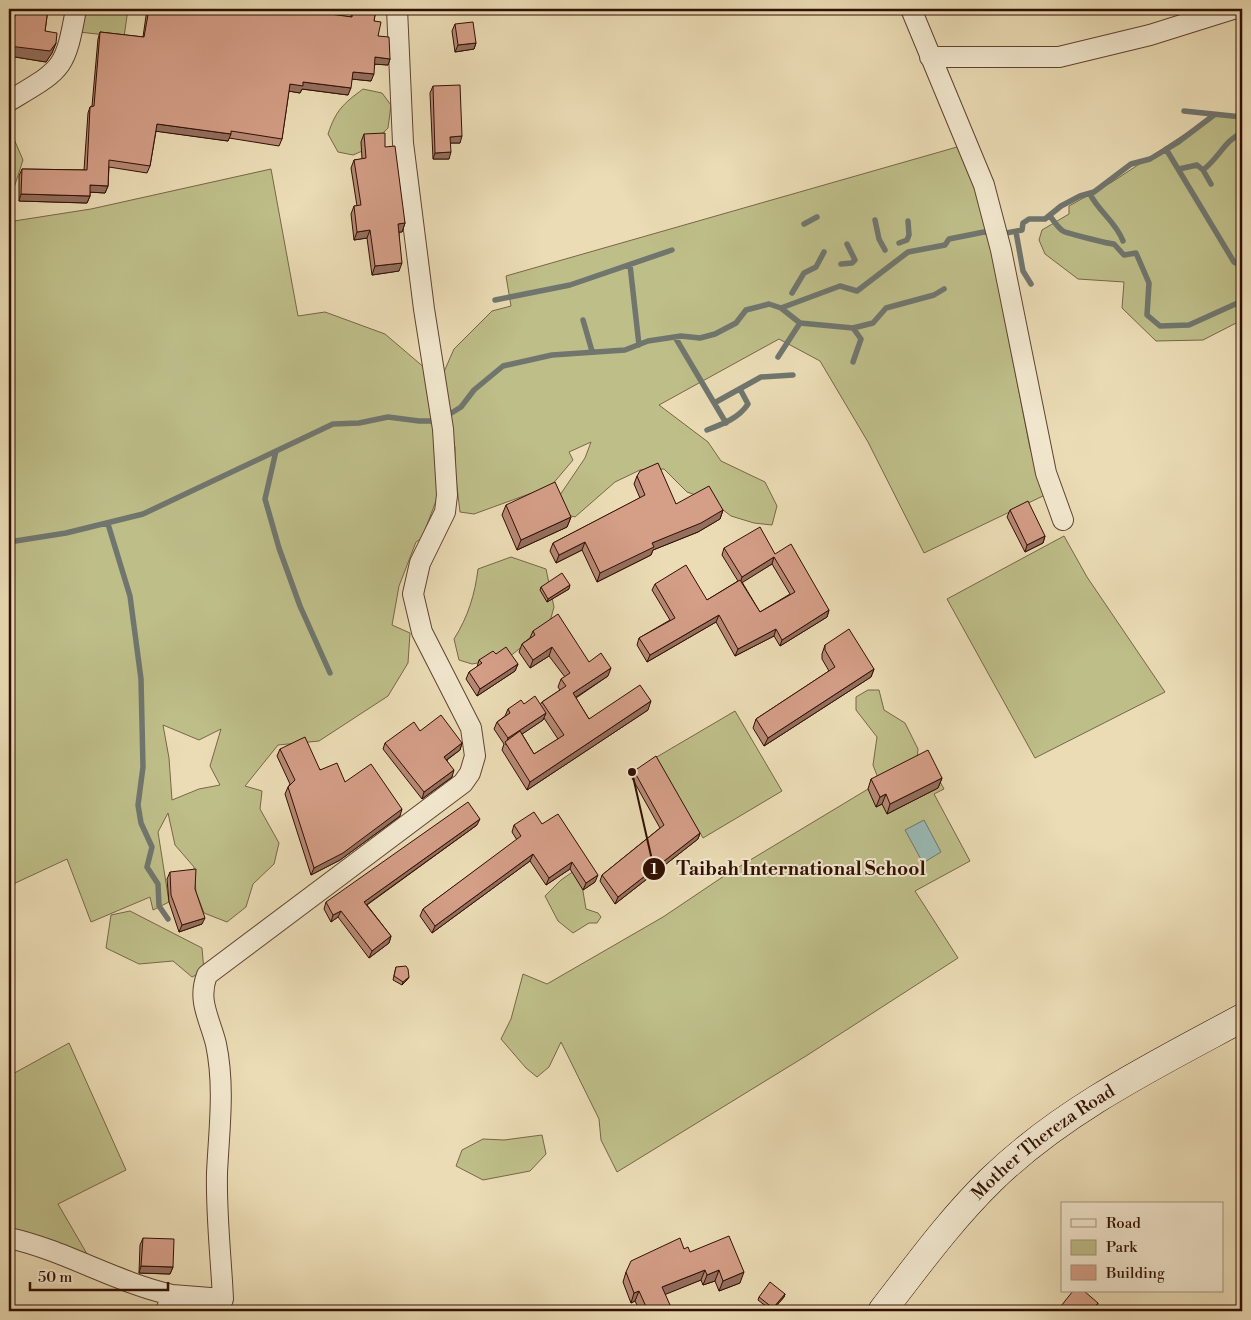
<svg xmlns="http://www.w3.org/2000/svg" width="1251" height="1320" font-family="'Libre Bodoni',serif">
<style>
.green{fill:#bebe89;stroke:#786646;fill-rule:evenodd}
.water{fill:#9abab5;stroke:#70766e}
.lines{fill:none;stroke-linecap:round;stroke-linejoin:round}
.stream{stroke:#70766e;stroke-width:5.5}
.street-casing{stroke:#604230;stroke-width:22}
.secondary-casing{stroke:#310f03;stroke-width:29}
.street{stroke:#f2e8cf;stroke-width:20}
.secondary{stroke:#f2e8cf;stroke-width:28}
.wall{fill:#b68874;stroke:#310f03;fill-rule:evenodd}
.shaded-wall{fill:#946f5e;stroke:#310f03}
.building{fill:#d49e87;stroke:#310f03}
.labels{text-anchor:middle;stroke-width:4;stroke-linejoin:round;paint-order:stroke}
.street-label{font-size:18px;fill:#310f03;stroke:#f2e8cf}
.leader{fill:none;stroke:#310f03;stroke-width:2}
.callout-dot{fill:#310f03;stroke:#f2e8cf;stroke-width:2}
.mark-label{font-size:15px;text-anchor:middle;font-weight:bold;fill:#fff}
.callout-label{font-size:19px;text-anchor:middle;font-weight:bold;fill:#310f03;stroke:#f2e8cf;stroke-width:4;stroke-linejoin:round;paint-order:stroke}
</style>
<rect width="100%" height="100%" fill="#ebdcb5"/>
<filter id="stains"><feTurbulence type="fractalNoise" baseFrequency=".004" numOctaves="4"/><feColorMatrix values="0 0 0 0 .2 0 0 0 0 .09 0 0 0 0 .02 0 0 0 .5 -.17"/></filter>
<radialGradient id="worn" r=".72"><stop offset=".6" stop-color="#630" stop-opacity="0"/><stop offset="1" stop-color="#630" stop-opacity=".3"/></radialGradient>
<path class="green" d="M82,9H128L124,37L79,32Z
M363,89L382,93L391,105L388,128L367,149L353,155L338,152L328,134C336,110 343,104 363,89Z
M1214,115L1242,117V180L1236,182L1242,193V320L1203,340L1156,341L1122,308L1124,282L1078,279L1045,254L1039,240L1042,230L1069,214V206L1112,182Z
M9,136L14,139L23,160L10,200L14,221L91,209L271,169L298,316L325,312L385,334L426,369L436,433L439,493L422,538L416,542L399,586L392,625L410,633L408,663L388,696L319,741L278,745L245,786L262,791L260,809L279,843L274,864L253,884L246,907L227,922L204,913L196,892L194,867L175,845L168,813L158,832L169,902L153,910L150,897L91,922L67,859L9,886ZM163,725L199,740L221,729L210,766L220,785L199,789L172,800L169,758Z
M957,147L975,181L994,244L1003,310L1030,448L1045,495L924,553L868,442L820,361L779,339L659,405L708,442L721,461L765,482L777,506L772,525L754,523L731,516L710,500L687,492L664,469L640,470L615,482L575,517L568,515L560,495L585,458L591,442L569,452L573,460L551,486L474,514L460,512L455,470V448L443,374L454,349L492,311L511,306L506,276Z
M1064,536L1087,577L1165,692L1035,758L947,599Z
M511,557L546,569L554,607L549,625L509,657L472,664L459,660L454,639C468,617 475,594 478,569Z
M868,690H879L884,710L905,723L918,749L917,761L926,756L944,789L934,794L970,861L915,891L958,958L806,1056L617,1172L601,1140L599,1119L561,1042L549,1067L537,1077L526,1068L501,1039L511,1019L523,974L547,984L663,917L727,874L883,780L878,778L873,765L877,737L856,710V697Z
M735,711L782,791L703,838L655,758Z
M574,871L580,874L586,909L598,913L601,917L597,923H589L573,933L558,921L545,896L561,880Z
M130,911L202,948L204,971L192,977L173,961L139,964L106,948L111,915Z
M69,1043L126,1170L58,1204L90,1259L9,1233V1076Z
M542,1135L546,1154L530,1171L483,1180L456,1166L462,1150L483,1139L504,1140Z"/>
<path class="water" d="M924,820L941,852L923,863L905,830Z"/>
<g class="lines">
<path class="stream" d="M1184,111L1242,117
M1166,149L1234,262L1242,266
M1179,169L1197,165L1203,170C1218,159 1226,139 1242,133
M1203,170L1211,184
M1090,194C1099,212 1116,222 1123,241
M1050,216C1053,220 1058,228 1063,231C1066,233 1109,244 1114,244L1124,255L1136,253L1149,283L1147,315L1160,326L1189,325L1242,301
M875,220L879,239L885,250
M804,224L817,217
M1016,232L1023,271L1031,284
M1001,234L1022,230L1023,223L1029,219H1045L1061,206L1080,196L1094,192L1131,164L1150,159L1177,143L1214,115
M899,243L907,240L909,235L908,221
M841,264L852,263L855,260L847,244
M630,265L639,345
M792,293L804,273L816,267L824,252
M495,300L570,285L672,250
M781,308L800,323L853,328L861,339L853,362
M583,320L592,351
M853,328L873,323L886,308L934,295L944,289
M675,337L726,423
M778,357L800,323
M716,402L761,377L793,375
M445,417L461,407L474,390L503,366L552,355L625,350L648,341L681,336L700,338L715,334L736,323L746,310L769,304L781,308L840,286L857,291L908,252L945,245L949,239L984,232L992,233
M707,430C723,424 739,418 748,404L740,389
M276,451L265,499L279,548L300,606L330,673
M108,524L130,596L141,679L143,767L138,805L141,823L152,847L147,867L158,884L159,906L168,919
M9,542L66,533L143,514L333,424L359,423L388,417L419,421H437"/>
<g class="street-casing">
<path id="street" d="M911,9L984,185L1001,250L1046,473L1063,520
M930,57H1059L1150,35L1233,9
M9,101C62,69 65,71 76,9
M9,1238C64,1250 115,1282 172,1295L166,1311
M172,1295L223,1299C221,1257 216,1215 217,1173C219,1130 225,1087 216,1044C210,1019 197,1001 207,975L463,783L470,773L475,756L471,728L422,632L413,594L420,563L445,512L447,495L443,429L424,309L403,143L397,9"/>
</g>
<g class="secondary-casing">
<g id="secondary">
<path id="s1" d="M882,1311C917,1266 950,1220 991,1180C1063,1110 1155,1065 1242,1018"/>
</g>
</g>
<use href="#street" class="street"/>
<use href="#secondary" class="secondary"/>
</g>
<path class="wall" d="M13,9H48L45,31L56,43L52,53L46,62L9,56V20L12,21Z
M147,9H316L315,12L351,17L352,9H376L374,21L378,36L390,59L388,65L375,64L371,81L352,79L348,95L302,89L300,93L289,91L282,139L279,146L229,138L228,141L156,131L150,166L147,173L109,167L108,186L105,193L90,192V196L87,203L19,201V176L22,169L84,170L88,113L90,107L92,106L98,39L100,32L143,37Z
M455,24L476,43L474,49L455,52L452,31Z
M433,86L460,143H450L449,159H433L430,93Z
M364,134L385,147L405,223L402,232H399V271L372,275L367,238L354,240L351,214L354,206H357L351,168L354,160L362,159L361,142Z
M637,476L676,504L723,510L720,519L698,532L653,550L651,555L597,582L582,550L556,563L550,551L553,543L640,498L634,484Z
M506,505L571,517L567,527L517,550L502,515Z
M1010,510L1045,536L1043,543L1025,552L1007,517Z
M724,548L775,554L829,610L827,617L780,646L774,636L735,656L716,622L647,662L637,645L639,638L670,620L652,590L655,584L707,600L738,581L722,555ZM772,564L790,594L760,612L742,582Z
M541,587L569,589L547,602L540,590Z
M533,631L589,662L608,676L576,698L589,719L648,710L527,790L502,750L504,744L494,729L497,722L505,716L508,709L524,704L540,705L542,702L560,690L558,687L561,679L565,677L549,656L530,668L519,652L522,644L530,638ZM544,718L558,739L534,754L522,734L543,720Z
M825,645L874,669L871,677L764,746L753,728L756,719L829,671L822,659V654Z
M496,654L518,664L515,671L477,696L466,679L469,672L477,667L479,660Z
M420,731L462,743L460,750L447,760L452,777L422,799L383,749L385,743Z
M280,749L345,782L400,816L340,860L311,875L285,794L288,787L290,784L277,756Z
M634,771L700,833L698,839L615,904L600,881L602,875L660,828L632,778Z
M942,778L938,788L887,814L882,804L876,807L868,789L871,779Z
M542,824L595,882L583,890L570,869L546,885L530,861L432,933L420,916L423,909L517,840L512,832L514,825Z
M477,825L367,905L391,936L389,943L369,958L338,917L331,922L324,909L326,902Z
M170,872L202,924L179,932L169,902L167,879Z
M396,967L409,977L407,980L402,985L393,980Z
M143,1238L173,1267L170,1274L139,1273L140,1245Z
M684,1249L740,1283L719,1291L715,1281L703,1285L701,1280L665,1294L668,1311H640L635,1301L631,1303L623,1282L626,1272Z
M785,1294L784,1297L772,1311L758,1300L759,1297Z"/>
<path class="shaded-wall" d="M56,43L52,53L46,62L9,56V46Z
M476,43L474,49L455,52L458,45Z
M375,57L390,59L388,65L373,64Z
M353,72L374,74L371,81L351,79Z
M303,82L351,88L348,95L302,89L300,93L288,91L290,84Z
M157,124L231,134L228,141L154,131Z
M462,136L460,143H447L450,137Z
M451,152L449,159H433L435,153Z
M90,185L108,186L105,193L88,192Z
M21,194L90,196L87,203L19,201Z
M405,223L402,232H395L398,224Z
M370,230L367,238L354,240L357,232Z
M402,263L399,271L372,275L375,266Z
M723,510L720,519L698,532L653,550L651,555L597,582L600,573L652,543Z
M571,517L567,527L517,550L521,540Z
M1045,536L1043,543L1025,552L1027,545Z
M585,542L582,550L556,563L559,555Z
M774,557L772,564L740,584L742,577Z
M570,585L569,589L547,602L548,599Z
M829,610L827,617L780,646L782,640Z
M719,615L716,622L647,662L650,655Z
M776,629L774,636L735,656L738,649Z
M552,647L549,656L530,668L533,660Z
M518,664L515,671L477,696L480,689Z
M611,668L608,676L570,701L573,693Z
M874,669L871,677L764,746L768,738Z
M651,701L648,710L527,790L530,782Z
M546,713L543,720L506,745V744L508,738Z
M462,743L460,750L442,763L444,757Z
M454,770L452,777L422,799L424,792Z
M942,778L938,788L887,814L890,804Z
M886,794L882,804L876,807L880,797Z
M402,809L400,816L340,860L311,875L314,868Z
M480,819L477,825L362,908L364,902Z
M700,833L698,839L615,904L618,897Z
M533,854L530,861L432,933L435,926Z
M572,862L570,869L546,885L549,878Z
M598,875L595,882L583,890L586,883Z
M341,911L338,917L331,922L333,915Z
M205,918L202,924L179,932L182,925Z
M391,936L389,943L369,958L372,951Z
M409,977L407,980L402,985L403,982Z
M141,1266L173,1267L170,1274L139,1273Z
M705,1270L701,1280L659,1297L662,1287Z
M719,1270L715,1281L703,1285L707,1275Z
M744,1272L740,1283L719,1291L723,1281Z
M639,1291L635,1301L631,1303L634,1293Z
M785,1294L784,1297L772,1311L773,1308Z
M1098,1303L1096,1311H1092Z
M670,1305L668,1311H655Z"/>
<path class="building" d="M16,9H48L45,31L57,33L56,43L50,51L9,46V20L14,21Z
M149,9H316L315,12L352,17L353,9H376L374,21L381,22L378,36L389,37L390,59L375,57L374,74L353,72L351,88L303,82V86L290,84L282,139L231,131V134L157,124L150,166L109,160L108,186L90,185V196L21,194L22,169L87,170L90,107L94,106L100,32L144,37Z
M473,22L476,43L458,45L455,24Z
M460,85L462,136L450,137L451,152L435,153L433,86Z
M385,133V147L395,146L405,223L398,224L402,263L375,266L370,230L357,232L354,206L361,205L354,160L366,158L364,134Z
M658,463L676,504L709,486L723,510L701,523L652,543L654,547L600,573L585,542L559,555L553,543L645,495L637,476L640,471Z
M555,482L571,517L521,540L506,505Z
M1028,501L1045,536L1027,545L1010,510Z
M760,527L775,554L791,544L829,610L782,640L776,629L738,649L719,615L650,655L639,638L675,618L655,584L686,565L707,600L740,580L760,612L795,592L774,557L742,577L724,548Z
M562,573L570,585L548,599L541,587Z
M558,614L589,662L601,653L611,668L573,693L589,719L640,685L651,701L530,782L505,742L520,731L534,754L564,735L542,702L566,686L561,679L570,673L552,647L533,660L522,644L535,635L533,631Z
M849,629L874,669L768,738L756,719L835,667L825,650V645Z
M506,647L518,664L480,689L469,672L482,663L479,660L493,651L496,654Z
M535,696L546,713L508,738L497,722L510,713L508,709L521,700L524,704Z
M441,715L462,743L444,757L454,770L424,792L385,743L414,722L420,731Z
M305,737L320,770L337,763L345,782L371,764L402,809L343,853L314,868L288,787L295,780L280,749Z
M928,750L942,778L890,804L886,794L880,797L871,779Z
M656,756L700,833L618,897L602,875L664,825L634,771Z
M468,802L480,819L364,902L391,936L372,951L341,911L333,915L326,902Z
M534,812L542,824L558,814L598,875L586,883L572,862L549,878L533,854L435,926L423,909L521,836L514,825Z
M196,869L195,889L205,918L182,925L171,895L170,872Z
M406,966L408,969L409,977L403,982L394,976L396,967Z
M729,1236L744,1272L723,1281L719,1270L707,1275L705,1270L662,1287L670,1305L655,1311H648L639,1291L634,1293L626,1272L631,1261L680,1238L684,1249L688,1247L690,1252Z
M143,1238L174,1239L173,1267L141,1266Z
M770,1282L785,1294L773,1308L759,1297Z
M1073,1291H1084L1098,1303L1092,1311H1057Z"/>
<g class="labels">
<g class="street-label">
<text dy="6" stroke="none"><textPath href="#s1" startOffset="235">Mother Thereza Road</textPath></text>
</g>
</g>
<path class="leader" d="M632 772L654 869"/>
<g class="callout-dot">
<circle cx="632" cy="772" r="5"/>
<circle cx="654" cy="869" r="12"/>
</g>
<g class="mark-label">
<text x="654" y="874">1</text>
</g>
<g class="callout-label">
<text x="801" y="875">Taibah International School</text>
</g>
<rect width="1251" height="1320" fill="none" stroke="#ebdcb5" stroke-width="30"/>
<rect x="10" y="10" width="1231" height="1300" fill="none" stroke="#310f03" stroke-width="2.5"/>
<rect x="15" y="15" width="1221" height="1290" fill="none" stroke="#310f03"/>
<rect x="1061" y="1202" width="162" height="90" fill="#f2e8cf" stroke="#a5917d"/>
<rect x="1071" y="1219" width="25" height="8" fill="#f2e8cf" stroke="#a5917d"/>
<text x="1106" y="1228" font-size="15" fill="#310f03">Road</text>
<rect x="1071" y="1240" width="25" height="15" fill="#bebe89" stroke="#a5917d"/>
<text x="1106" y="1252" font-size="15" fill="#310f03">Park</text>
<rect x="1071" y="1265" width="25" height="15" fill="#d49e87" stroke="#a5917d"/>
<text x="1106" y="1278" font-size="15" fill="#310f03">Building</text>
<path d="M30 1282v8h138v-8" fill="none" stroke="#310f03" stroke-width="2.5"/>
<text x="38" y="1282" font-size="15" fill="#310f03" stroke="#f2e8cf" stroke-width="4" paint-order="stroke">50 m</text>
<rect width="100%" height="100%" filter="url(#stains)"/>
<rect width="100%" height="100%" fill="url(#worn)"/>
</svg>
